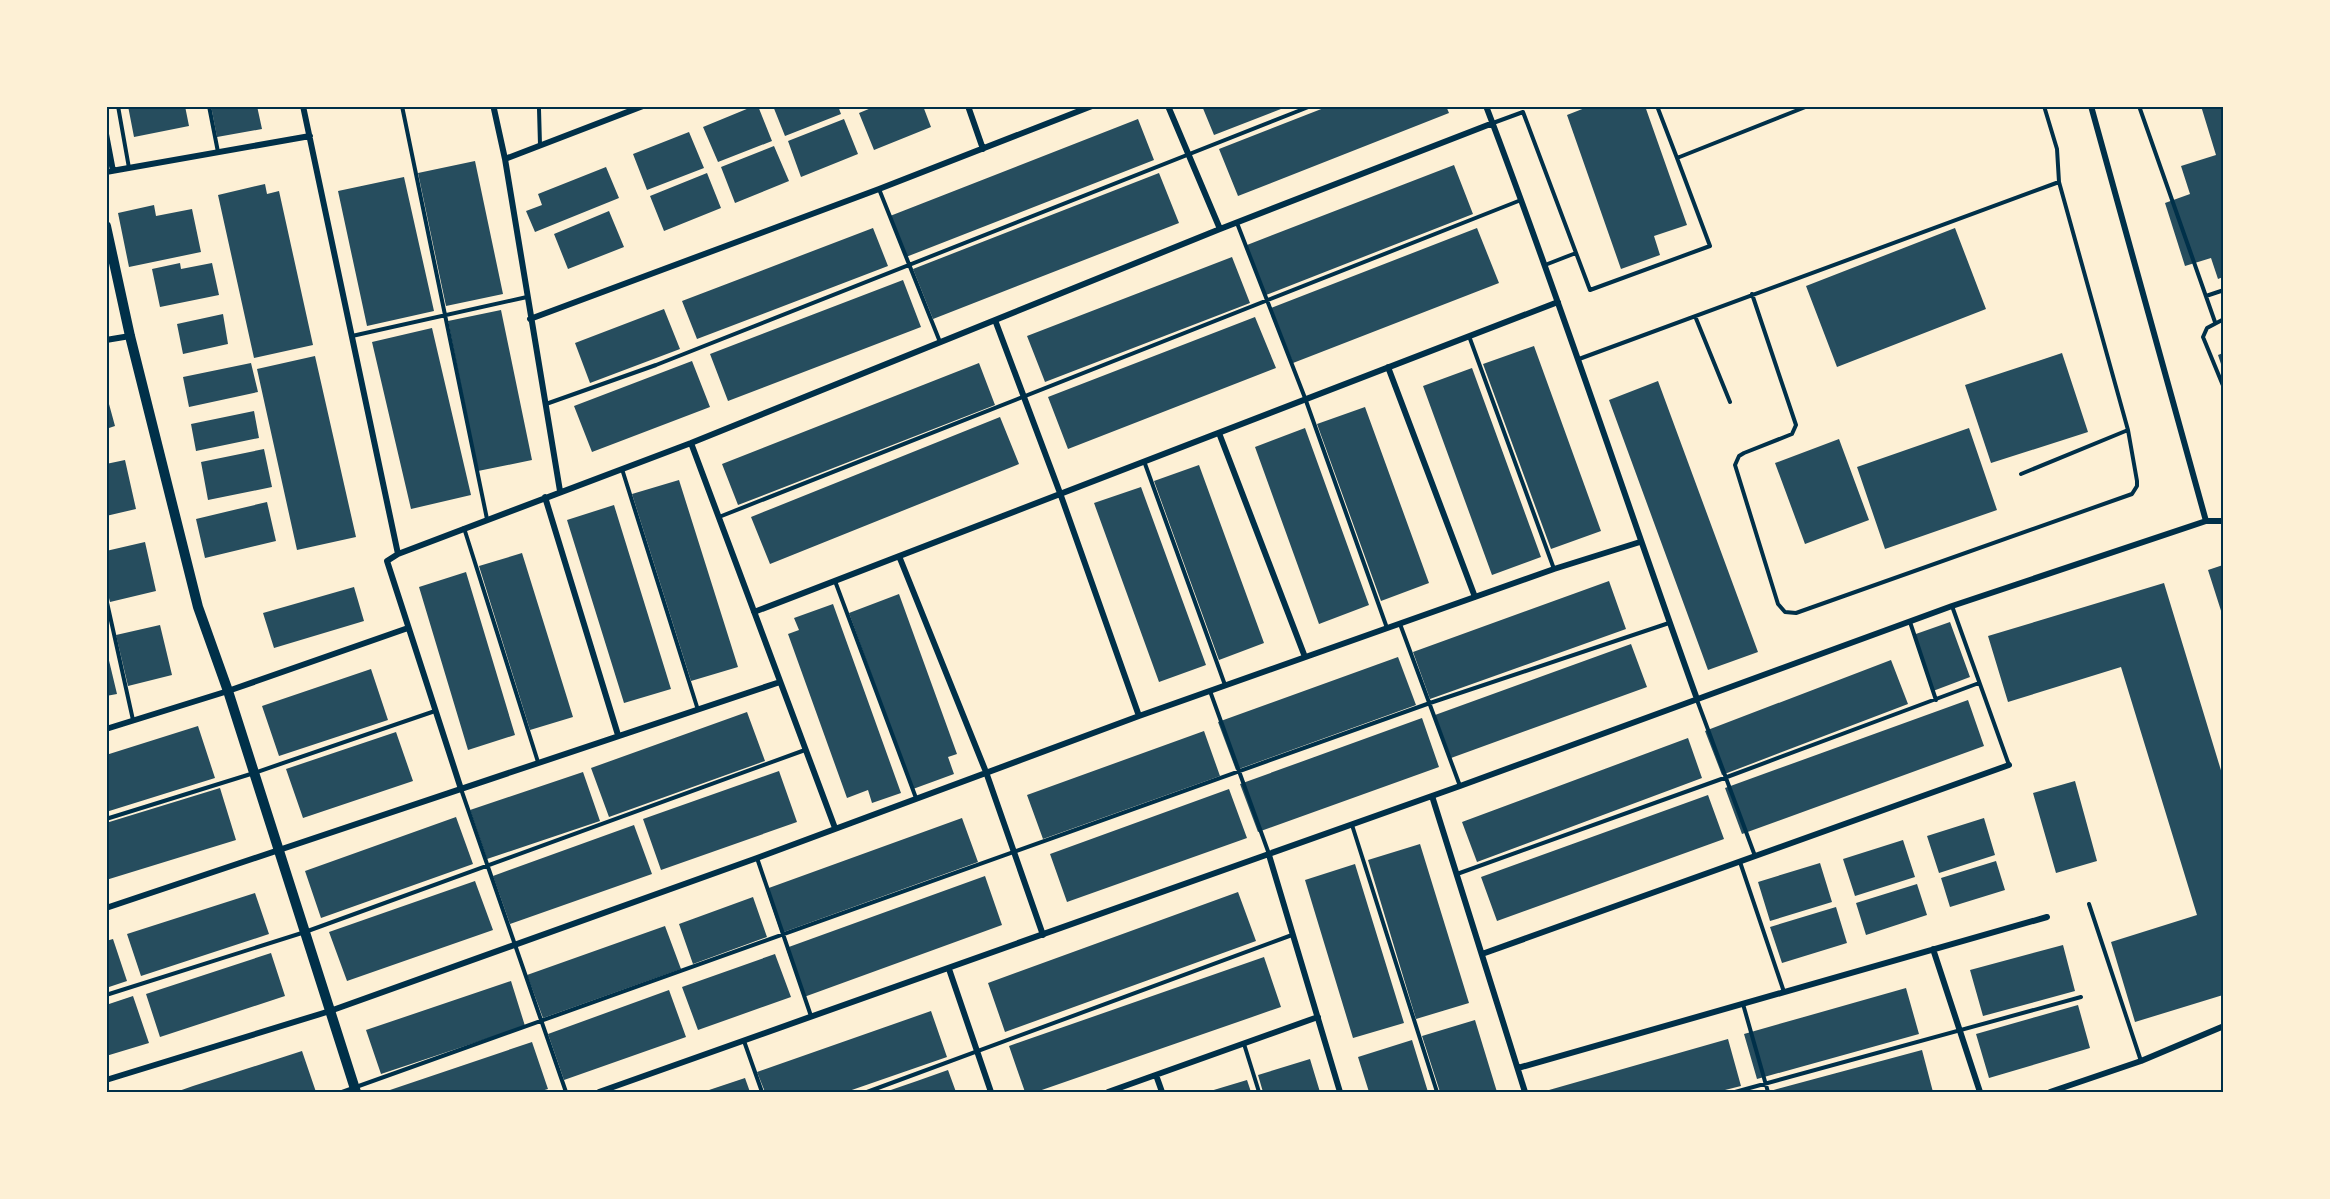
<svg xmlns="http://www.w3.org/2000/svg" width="2330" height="1199" font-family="Roboto,sans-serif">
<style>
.building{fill:#264d5e}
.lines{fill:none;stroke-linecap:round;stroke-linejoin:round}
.service{stroke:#003049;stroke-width:4}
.minor{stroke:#003049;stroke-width:6}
.tertiary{stroke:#003049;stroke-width:10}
.neatline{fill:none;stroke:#003049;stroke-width:2}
</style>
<rect width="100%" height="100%" fill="#fdf0d5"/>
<path class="building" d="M128,106H185L189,126L134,137Z
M211,106H257L262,129L217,137Z
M754,106H758L772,141L718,162L703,127Z
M773,106H838L841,114L785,136Z
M876,106H923L931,127L874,150L859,113Z
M1202,106H1286V107L1214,135Z
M1329,106H1446L1449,113L1238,196L1219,149Z
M1590,106H1645L1687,225L1654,236L1660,255L1621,269L1567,115Z
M2201,106H2223V277L2218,279L2211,258L2185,266L2165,203L2190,194L2181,166L2216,155Z
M844,119L858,154L801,177L788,141Z
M1138,119L1154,160L906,257L890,216Z
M689,132L704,168L647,190L633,154Z
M774,146L789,181L735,203L721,167Z
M475,161L503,294L446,306L418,173Z
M1454,165L1473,214L1266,295L1247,245Z
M606,167L619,198L535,232L526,211L542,205L538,194Z
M707,173L721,208L664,231L650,196Z
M1159,173L1179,223L933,319L913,269Z
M404,177L434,311L367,326L338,191Z
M265,184L267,194L279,191L313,345L254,358L218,195Z
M154,205L156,216L192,209L201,252L129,267L118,213Z
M609,211L624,247L568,269L554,234Z
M873,228L888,266L697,339L682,301Z
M1477,228L1499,283L1293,363L1271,308Z
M1955,228L1986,309L1837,367L1806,286Z
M1232,257L1250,303L1045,382L1027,336Z
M180,263L181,269L212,263L219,295L160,307L152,269Z
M903,280L921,327L728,401L710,354Z
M664,309L680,349L590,383L575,343Z
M501,310L532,460L478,471L448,321Z
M223,314L228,344L183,354L177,324Z
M1255,317L1276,368L1068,449L1048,397Z
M432,328L471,495L411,509L372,342Z
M1534,346L1601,531L1551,549L1483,364Z
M2062,353L2088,432L1991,463L1965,385Z
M2223,353V370L2218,355Z
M315,356L356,537L297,550L257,369Z
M692,361L710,407L592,452L574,406Z
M251,363L258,392L189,407L183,377Z
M979,363L995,405L738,505L722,464Z
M1472,368L1541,557L1492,575L1423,386Z
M1658,381L1758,652L1708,670L1609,400Z
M106,393L115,426L106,429Z
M1365,407L1429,583L1381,601L1317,424Z
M254,411L259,438L196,451L191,424Z
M1000,417L1019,464L770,564L751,517Z
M1305,428L1369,605L1319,624L1255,447Z
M1969,428L1997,510L1885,549L1857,467Z
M1839,439L1869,520L1805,544L1775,463Z
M264,449L272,487L208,500L201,462Z
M125,460L136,509L106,516V464Z
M1199,465L1264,643L1219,660L1154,481Z
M679,480L738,667L691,681L632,494Z
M1141,487L1206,665L1159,682L1094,503Z
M267,502L276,541L205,558L196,519Z
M614,505L671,689L624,703L567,520Z
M145,542L156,591L110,602L106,586V551Z
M522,553L573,717L530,730L479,566Z
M2223,565V617L2208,570Z
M466,572L515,735L468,750L419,587Z
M1609,581L1626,629L1430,699L1413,652Z
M2164,583L2223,777V995L2135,1022L2111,942L2197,915L2121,667L2008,702L1988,636Z
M354,587L364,621L274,648L263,613Z
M899,594L957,754L948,757L954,774L913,789L849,613Z
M833,604L901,793L872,803L868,790L847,798L788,634L799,630L794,618Z
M1950,622L1970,677L1933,691L1913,635Z
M160,625L172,675L128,686L116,635Z
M1631,644L1647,687L1451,758L1435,715Z
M106,648L117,694L106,696Z
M1398,657L1416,705L1236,770L1218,722Z
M1891,660L1908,704L1722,775L1705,731Z
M371,669L388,720L279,756L262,706Z
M1968,700L1984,746L1742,834L1725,788Z
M747,712L765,761L609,817L591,768Z
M1422,718L1439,767L1258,832L1240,784Z
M198,726L215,778L106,812V755Z
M1204,731L1220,776L1043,839L1027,795Z
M396,732L413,781L303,818L286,769Z
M1688,738L1702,778L1477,862L1462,822Z
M779,771L797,822L661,870L643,819Z
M583,772L600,821L487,859L470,810Z
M2075,781L2097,861L2056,873L2033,793Z
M220,788L236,840L106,880V823Z
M1229,789L1247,838L1067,902L1050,854Z
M1708,795L1724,839L1497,921L1481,877Z
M456,817L473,864L321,918L305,871Z
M962,818L978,862L781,933L766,889Z
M1984,818L1995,855L1939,873L1927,836Z
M634,825L652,874L510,924L493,876Z
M1903,840L1915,877L1855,896L1843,859Z
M1420,844L1469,1003L1416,1019L1368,860Z
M1996,861L2005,890L1950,907L1941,878Z
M1820,863L1832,902L1770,921L1758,882Z
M1355,864L1404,1023L1353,1038L1305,880Z
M985,876L1002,925L804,997L786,948Z
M475,881L493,930L347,981L329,932Z
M1917,884L1927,915L1866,935L1856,903Z
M1238,892L1256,941L1005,1032L988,983Z
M255,893L269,934L141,976L127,934Z
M753,897L767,937L693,964L679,924Z
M1836,907L1847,943L1782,963L1770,927Z
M665,926L681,969L543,1018L527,975Z
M113,939L127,981L106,988V941Z
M2063,945L2075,991L1983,1016L1970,970Z
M271,953L285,996L160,1037L146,994Z
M775,954L791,997L698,1030L682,987Z
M1264,957L1281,1007L1036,1092H1025L1009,1046Z
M511,981L525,1026L381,1074L366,1030Z
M1906,988L1919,1034L1757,1079L1744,1034Z
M669,990L686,1037L564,1080L548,1034Z
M133,996L149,1043L106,1056V1005Z
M2078,1005L2090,1048L1989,1078L1976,1034Z
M931,1011L947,1057L846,1092H765L757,1072Z
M1475,1020L1497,1092H1440L1422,1036Z
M1728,1039L1741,1086L1717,1092H1542Z
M1412,1040L1428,1092H1369L1358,1057Z
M532,1042L548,1089L538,1092H388L387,1091Z
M1922,1050L1933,1092H1767L1777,1089Z
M302,1051L316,1092H176L193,1086Z
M1310,1059L1320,1092H1263L1258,1075Z
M948,1070L956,1092H885L917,1081Z
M745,1078L750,1092H704L709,1090Z
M1247,1080L1251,1092H1207Z"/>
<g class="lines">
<path class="service" d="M118,106L129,168
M209,106L218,152
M402,106L487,519
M1657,106L1677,158
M2139,106L2215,322
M539,109L540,145
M1493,123L1523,112L1590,290L1710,246L1677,158L1808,106
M879,189L940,342
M1237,223L1305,398L1387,628
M1545,265L1576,253
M1752,294L1796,425L1792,434L1744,453L1739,456L1735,465L1778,604L1785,612L1796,613L2132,494L2137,486V481L2128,430L2059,182L2057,149L2044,106
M2206,296L2224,290
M1695,316L1730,402
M2224,319L2207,328L2203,337L2224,388
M352,336L527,297
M1469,336L1554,569
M1579,359L2059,182
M546,404L656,365L1311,106
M1144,461L1225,685
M622,469L698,710
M2021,474L2128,430
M719,517L1521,200
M464,528L538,762
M835,581L916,798
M106,598L133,720
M1952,606L2009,765
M1910,622L1936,700
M1400,624L1460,786
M1210,691L1269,854
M1697,700L1755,856
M461,789L566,1092
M106,819L254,773L435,711
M1352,825L1437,1092
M757,858L811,1016
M1740,862L1784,992
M1457,874L1727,777L1979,683
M2089,904L2141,1061
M106,995L305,932L805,750
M1743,1004L1768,1092
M744,1041L762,1092
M1244,1044L1259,1092
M342,1092L1430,703L1669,623
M867,1092L1292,935
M1735,1092L2081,997"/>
<path class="minor" d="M303,106L398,554
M968,106L983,149
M1168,106L1220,229
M1486,106C1561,302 1626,502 1697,699
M2091,106L2206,521
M494,109L505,159L560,491
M106,134L113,171
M505,159L643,106
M106,172L310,136
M530,319L879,189L1092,106
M995,320L1060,493L1139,716
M106,340L130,336
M1388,367L1475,597
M1219,433L1305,657
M691,443L835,828
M545,497L618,735
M899,556L986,772L1043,935
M754,612L1558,302
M106,729L228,691L408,628
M461,789L387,561L398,554L691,443L1220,229L1493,123
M1432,796L1525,1092
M1269,855L1340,1092
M106,908L780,682
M1933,949L1980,1092
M1482,954L2009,765
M949,969L991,1092
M1518,1068L2047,917
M1156,1075L1162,1092
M106,1080L330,1011L757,858L1139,716L1554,569L1640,542
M599,1092L1460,786L1952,606L2206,521H2224
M1108,1092L1318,1017
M2050,1092L2141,1061L2224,1026"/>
<path class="tertiary" d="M106,226L130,336L198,607L228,691L356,1092"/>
</g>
<rect width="2330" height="1199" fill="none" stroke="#fdf0d5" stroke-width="216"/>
<rect x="108" y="108" width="2114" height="983" class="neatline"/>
</svg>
